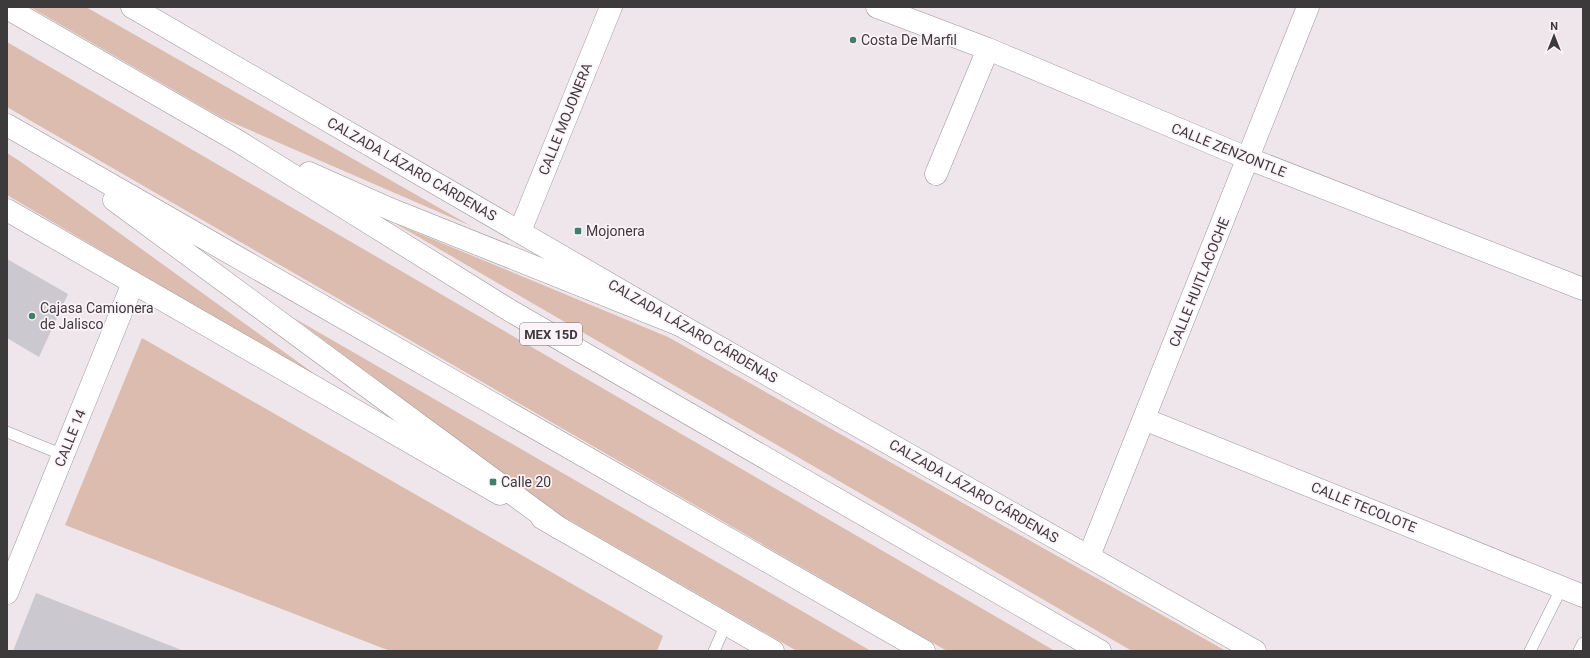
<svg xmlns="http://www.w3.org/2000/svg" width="1590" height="658" font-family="Roboto,sans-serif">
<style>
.green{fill:#dbbcae}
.building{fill:#cbc8cf}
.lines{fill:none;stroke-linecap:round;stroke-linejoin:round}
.lane-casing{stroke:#9d959a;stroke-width:12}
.street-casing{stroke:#9d959a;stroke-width:23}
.secondary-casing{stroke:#9d959a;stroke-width:23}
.highway-casing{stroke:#9d959a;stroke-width:23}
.lane{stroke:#fff;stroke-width:11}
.street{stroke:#fff;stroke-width:22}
.secondary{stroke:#fff;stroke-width:22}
.highway{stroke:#fff;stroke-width:22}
.poi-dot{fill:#3d7e6c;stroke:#fcf3f8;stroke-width:1.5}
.labels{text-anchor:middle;stroke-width:3.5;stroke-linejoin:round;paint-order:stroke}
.shield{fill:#fcf3f8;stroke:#767274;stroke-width:1}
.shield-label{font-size:13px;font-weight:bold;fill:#3d3a3c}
.poi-label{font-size:14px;fill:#3d3a3c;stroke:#fcf3f8;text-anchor:start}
.street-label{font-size:14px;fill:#3d3a3c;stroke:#fcf3f8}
</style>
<rect width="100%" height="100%" fill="#eee6eb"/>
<path class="green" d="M30,7H86L471,226L222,118Z
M7,42L1055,651H947L7,107Z
M7,153L21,162L334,388L7,195Z
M396,224L668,337L1226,651H1132Z
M294,318L871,651H797L550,509Z
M142,338L663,636L657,651H390L65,525Z"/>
<path class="building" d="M7,259L68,294L39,357L7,338Z
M36,593L184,651H13Z"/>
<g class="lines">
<g class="lane-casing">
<path id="lane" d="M7,432L63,455
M714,651L726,624
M1530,651L1562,587
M1579,651L1583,643"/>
</g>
<g class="street-casing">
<path id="street" d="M877,7L988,49L1247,158L1583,289
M936,174L988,49
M520,231L611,7
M1144,419L1583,596
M1089,556L1308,7
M7,593L133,283"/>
</g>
<g class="secondary-casing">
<path id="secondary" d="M132,7L680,325L1255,651
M7,210L500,494
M542,518L773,651"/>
</g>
<g class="highway-casing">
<path id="highway" d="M7,8L236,140L509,310L1100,651
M7,125L924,651
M309,173L390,209L680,325
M114,200L559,528"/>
</g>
<use href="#lane" class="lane"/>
<use href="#street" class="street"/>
<use href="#secondary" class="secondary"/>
<use href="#highway" class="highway"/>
</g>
<g class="poi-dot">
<circle cx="853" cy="40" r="4"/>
<rect x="574" y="227" width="8" height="8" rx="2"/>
<circle cx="32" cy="316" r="4"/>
<rect x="489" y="478" width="8" height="8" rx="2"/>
</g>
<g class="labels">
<rect class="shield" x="520" y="323" width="62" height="22" rx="3"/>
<g class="shield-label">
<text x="551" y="339">MEX 15D</text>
</g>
<g class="poi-label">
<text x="861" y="45">Costa De Marfil</text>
<text x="586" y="236">Mojonera</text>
<text x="40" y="313">Cajasa Camionera<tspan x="40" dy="16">de Jalisco</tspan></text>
<text x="501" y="487">Calle 20</text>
</g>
<g class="street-label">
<text transform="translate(565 119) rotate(-68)" y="5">CALLE MOJONERA</text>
<text transform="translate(1229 150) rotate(22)" y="5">CALLE ZENZONTLE</text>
<text transform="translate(412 169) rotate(30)" y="5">CALZADA LÁZARO CÁRDENAS</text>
<text transform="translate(1199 282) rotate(-68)" y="5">CALLE HUITLACOCHE</text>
<text transform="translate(693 331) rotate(30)" y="5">CALZADA LÁZARO CÁRDENAS</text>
<text transform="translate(70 438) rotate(-68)" y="5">CALLE 14</text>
<text transform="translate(974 491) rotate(30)" y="5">CALZADA LÁZARO CÁRDENAS</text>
<text transform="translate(1364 507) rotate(22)" y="5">CALLE TECOLOTE</text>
</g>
</g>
<rect width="1590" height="658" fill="none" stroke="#3d3a3c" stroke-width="16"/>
<g transform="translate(1554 36)" stroke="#fcf3f8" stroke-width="3" paint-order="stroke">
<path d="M0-3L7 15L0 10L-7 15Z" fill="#3d3a3c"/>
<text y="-6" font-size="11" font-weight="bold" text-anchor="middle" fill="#3d3a3c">N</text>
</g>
</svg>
